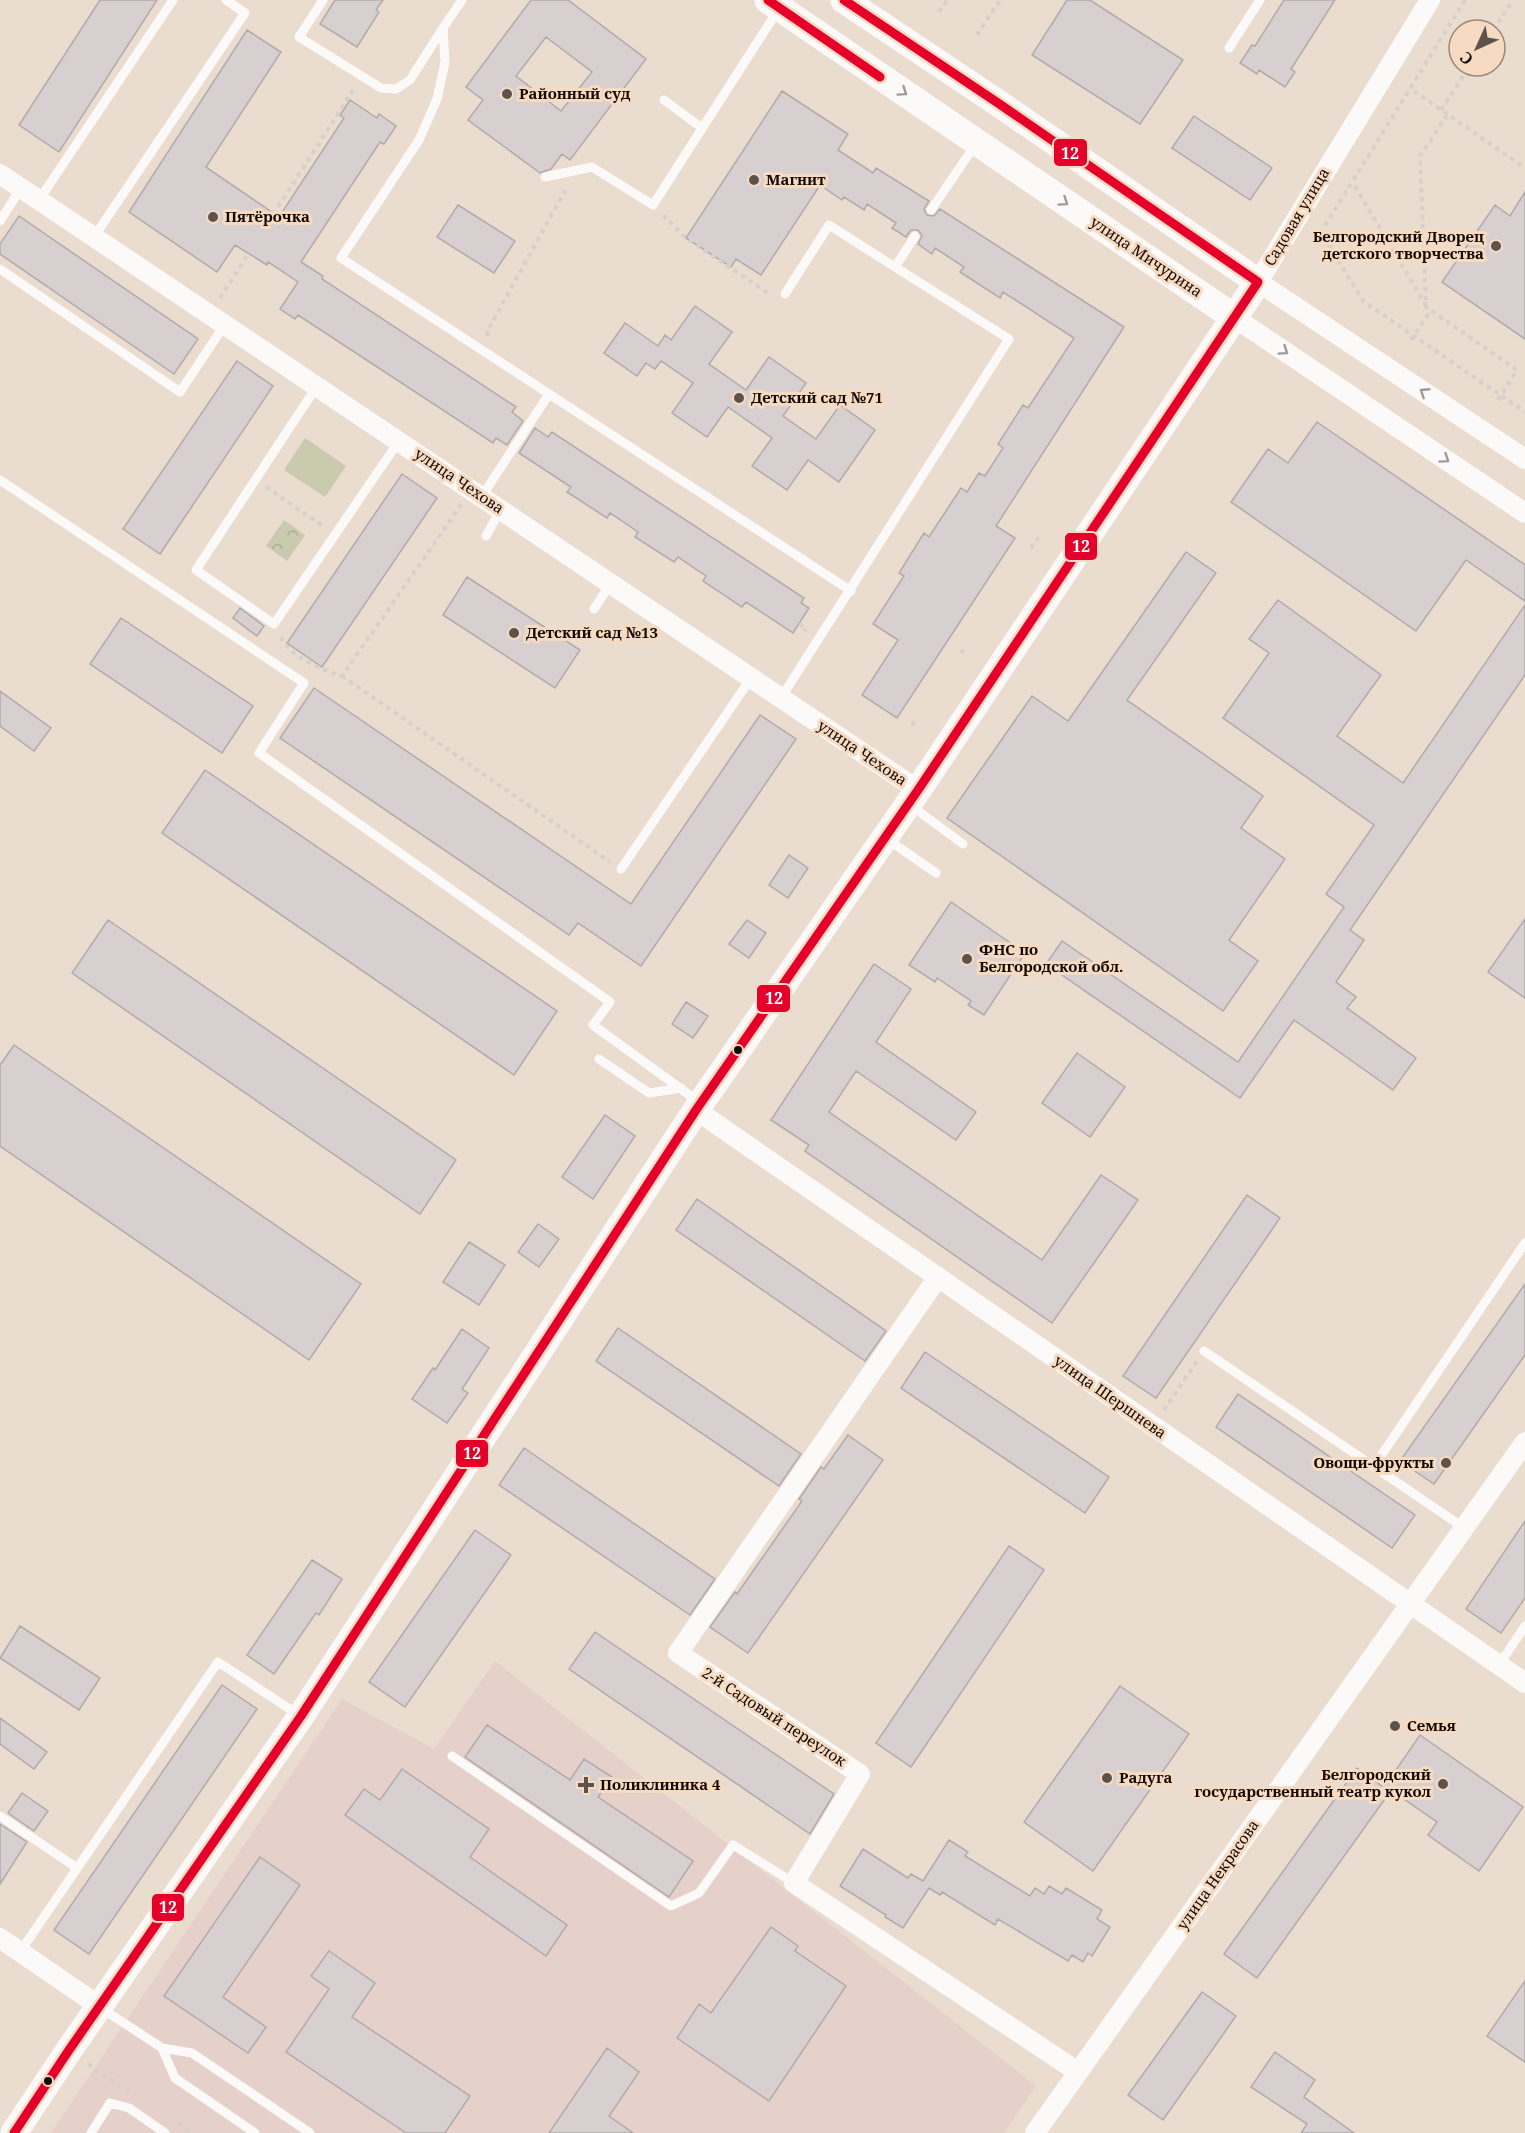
<svg xmlns="http://www.w3.org/2000/svg" width="1525" height="2133" font-family="'Noto Serif',serif">
<style>
.medical{fill:#e6d1ca}
.park{fill:url(#park-crowns)}
.pitch{fill:#cacaaf}
.building{fill:#d8d0d0;stroke:#b2aaaa;stroke-width:1.5;fill-rule:evenodd}
.lines{fill:none;stroke-linecap:round;stroke-linejoin:round}
.path{stroke:#d6d1cd;stroke-width:4;stroke-dasharray:4.5 4.5;stroke-linecap:butt}
.lane{stroke:#fcfaf8;stroke-width:9}
.street{stroke:#fcfaf8;stroke-width:20}
.secondary{stroke:#fcfaf8;stroke-width:27}
.bus-1-casing{stroke:#f6dbc2;stroke-width:14}
.bus-1{stroke:#e4002b;stroke-width:9}
.oneway{stroke:#9e9a96}
.poi-dot{fill:#5e534a;stroke:#f6dbc2;stroke-width:2}
.bus-dot{fill:#120903;stroke:#f6dbc2;stroke-width:2}
.labels{text-anchor:middle;stroke-width:6;stroke-linejoin:round;paint-order:stroke}
.poi-label{font-size:15px;font-weight:bold;fill:#120903;stroke:#f6dbc2;text-anchor:start}
.street-label{font-size:15px;fill:#120903;stroke:#f6dbc2}
.line-badge{stroke:#f6dbc2;stroke-width:2}
.badge-label{font-size:16px;text-anchor:middle;font-weight:bold;fill:#fff}
</style>
<defs>
<pattern id="park-crowns" width="20" height="18" patternUnits="userSpaceOnUse" patternTransform="scale(1.5)"><rect width="20" height="18" fill="#cacaaf"/><path d="M2 6a3 3 0 1 1 6 0M12 15a3 3 0 1 1 6 0" fill="none" stroke="#acac95"/></pattern>
</defs>
<rect width="100%" height="100%" fill="#eadcce"/>
<path class="medical" d="M495,1661L1036,2086L1004,2133H51L342,1699L434,1749Z"/>
<path class="park" d="M284,520L305,535L287,561L266,546Z"/>
<path class="pitch" d="M305,438L346,466L325,497L284,470Z"/>
<path class="building" d="M100,0H157L59,152L19,125Z
M335,0H383L376,10L379,12L357,47L320,24Z
M531,0H568L646,59L570,160L562,154L551,169L540,173L468,120L483,100L466,87ZM546,37L592,72L561,111L516,76Z
M1067,0H1090L1183,60L1140,124L1032,55Z
M1284,0H1335L1291,69L1295,72L1285,87L1259,70L1257,74L1240,63L1252,45L1255,46Z
M247,30L281,52L206,167L279,217L344,118L340,115L350,100L377,118L379,114L396,126L384,144L380,142L301,262L323,276L322,279L516,407L512,412L523,421L507,445L496,438L493,443L298,315L295,319L280,309L298,282L268,262L267,265L235,245L217,272L129,212Z
M782,91L848,134L838,150L873,173L876,168L929,201L924,209L927,215L934,216L940,209L1124,327L996,526L1015,538L897,718L862,695L898,640L873,624L904,576L899,573L924,533L929,537L961,488L967,492L979,473L985,476L1003,448L998,444L1023,405L1028,408L1074,338L1003,292L1000,298L960,272L964,267L935,248L932,254L918,244L922,236L918,230H911L906,237L892,228L896,223L867,204L864,210L844,197L842,200L820,185L761,275L736,259L731,267L686,238Z
M1194,116L1272,168L1250,200L1172,148Z
M1525,192V339L1442,282L1495,205L1510,216Z
M458,205L515,241L494,273L437,237Z
M19,216L198,339L174,374L0,254V244Z
M695,306L732,332L709,364L746,390L769,357L806,383L783,416L816,439L840,405L875,430L839,482L808,460L787,490L752,466L772,438L728,407L707,437L672,413L693,383L661,361L655,369L646,363L637,376L604,353L625,323L658,346L665,335L671,340Z
M237,361L273,386L160,554L123,529Z
M1317,422L1525,565V601L1466,560L1416,631L1231,502L1268,449L1288,463Z
M535,428L548,437L552,432L804,598L801,603L809,608L793,633L746,602L742,607L703,581L706,576L678,557L674,562L635,537L638,532L610,513L607,518L567,492L571,487L519,453Z
M402,474L437,498L322,667L287,643Z
M1186,552L1216,573L1127,700L1263,796L1241,828L1285,859L1229,940L1258,961L1223,1011L947,818L1032,696L1068,721Z
M467,577L580,650L555,688L443,615Z
M1278,600L1381,675L1337,736L1403,783L1525,605V675L1350,930L1364,940L1336,982L1356,997L1347,1008L1416,1058L1393,1090L1294,1020L1240,1098L1046,964L1062,941L1238,1062L1344,907L1326,894L1374,825L1223,718L1269,653L1249,639Z
M240,608L264,626L257,636L233,618Z
M121,618L253,706L222,753L90,664Z
M314,688L631,904L760,715L796,739L641,966L578,923L569,935L280,738Z
M0,691L51,728L34,751L0,726Z
M205,770L557,1011L514,1075L162,833Z
M789,855L808,868L788,898L769,885Z
M951,902L1025,953L984,1015L968,1005L971,1001L937,978L935,982L909,965Z
M1525,919V998L1488,972Z
M108,920L456,1160L420,1214L72,973Z
M747,920L766,933L749,958L729,944Z
M874,964L911,989L876,1042L976,1112L956,1140L856,1071L829,1112L1042,1260L1101,1175L1138,1200L1052,1323L805,1151L809,1145L771,1120Z
M686,1002L708,1016L693,1038L672,1024Z
M14,1045L361,1284L309,1360L0,1146V1065Z
M1077,1053L1125,1087L1090,1137L1042,1103Z
M605,1115L635,1136L593,1199L562,1177Z
M1247,1195L1280,1218L1156,1398L1123,1376Z
M697,1199L886,1331L865,1361L676,1230Z
M538,1224L559,1239L539,1267L518,1252Z
M469,1242L505,1265L479,1305L443,1282Z
M1525,1284V1355L1434,1484L1400,1461Z
M618,1328L801,1454L779,1486L596,1361Z
M462,1329L489,1348L462,1389L468,1393L447,1423L412,1399L433,1368L435,1370Z
M925,1352L1109,1477L1085,1513L901,1388Z
M1238,1394L1415,1515L1392,1548L1216,1427Z
M848,1435L883,1460L748,1653L710,1627L735,1592L737,1594L802,1501L799,1499L821,1467L824,1469Z
M524,1448L715,1579L690,1615L499,1485Z
M1525,1521V1598L1501,1633L1466,1609Z
M475,1530L511,1555L405,1707L369,1682Z
M1009,1546L1044,1570L911,1767L876,1743Z
M312,1560L342,1579L319,1615L316,1613L274,1674L247,1655Z
M20,1626L100,1678L79,1710L0,1658Z
M595,1632L834,1794L810,1834L569,1669Z
M222,1685L257,1709L89,1954L54,1930Z
M1120,1686L1189,1734L1093,1871L1024,1822Z
M0,1718L47,1752L34,1769L0,1744Z
M487,1725L570,1780L584,1759L612,1777L598,1797L693,1861L669,1897L465,1757Z
M1420,1735L1523,1807L1479,1871L1428,1835L1437,1822L1385,1786Z
M1357,1768L1390,1792L1257,1978L1224,1954Z
M402,1769L489,1829L470,1857L567,1925L546,1956L345,1815L364,1789L380,1800Z
M22,1793L48,1811L34,1831L8,1813Z
M0,1824L27,1842L0,1884Z
M949,1840L968,1852L965,1856L1030,1896L1035,1888L1044,1894L1049,1886L1062,1894L1066,1888L1102,1910L1097,1919L1110,1927L1092,1956L1088,1953L1083,1962L1072,1955L1068,1961L998,1919L995,1925L942,1892L940,1895L929,1888L903,1928L885,1917L886,1915L840,1886L863,1849L908,1878L911,1874L923,1881Z
M260,1857L300,1885L223,1997L266,2027L248,2053L164,1996Z
M771,1927L798,1946L795,1951L846,1986L769,2101L677,2038L699,2004L711,2013Z
M329,1951L375,1983L352,2017L470,2096L445,2133H406L286,2052L329,1989L311,1976Z
M1525,1981V2062L1487,2036Z
M1202,1992L1236,2016L1163,2120L1128,2095Z
M607,2048L639,2072L609,2116L633,2133H549Z
M1275,2052L1315,2080L1304,2097L1354,2133H1301L1307,2124L1251,2087Z"/>
<g class="lines">
<path class="path" d="M1465,0L1321,232L1363,301L1525,412
M939,12L947,0
M1493,30L1513,0
M977,35L1000,0
M1414,91L1525,168
M1441,110L1470,66
M1447,115L1420,156L1426,307L1517,370L1498,400
M1355,186L1426,306
M663,215L686,238L768,293
M220,298L355,87
M488,336L487,332L567,187
M1411,340L1431,310
M266,487L324,527
M1031,548L1039,537
M799,624L806,628L804,631
M281,637C287,655 324,671 342,676L461,505
M961,653L964,649
M342,676L610,862
M912,725L917,718
M1164,1410L1197,1361
M88,2064L129,2091
M178,2123L192,2133"/>
<path class="lane" d="M323,0L299,37L381,88L396,89L410,80L443,28
M462,0L443,28L445,62L437,99L419,140L341,258L851,591
M1229,48L1260,0
M664,100L702,128
M545,177L592,167L653,205L778,10
M39,200L173,0
M931,210L975,145
M0,221L21,188
M94,237L245,13L226,0
M0,269L180,392L225,324
M785,294L829,225L895,267
M317,386L196,570L274,624L399,441
M0,480L304,683L259,753L610,1002L593,1025L699,1102
M482,496L549,394
M486,536L501,509
M594,609L611,583
M781,698L1009,339L895,267L915,236
M910,805L963,844
M887,839L936,873
M621,869L751,678
M599,1059L649,1093L681,1088
M1204,1351L1464,1528
M1374,1466L1525,1243
M1499,1665L1525,1626
M452,1756L671,1906L699,1893L733,1845L794,1883
M0,1816L77,1868
M20,1952L218,1662L299,1715
M101,2008L162,2048L192,2053L310,2133
M162,2048L175,2078L255,2133
M91,2133L110,2103L129,2108L165,2133"/>
<path class="street" d="M1430,0L1258,282L1525,459
M0,174L918,790
M1235,318L1525,513
M696,1110L1525,1683
M938,1277L678,1653L860,1774L794,1883L1078,2072
M0,1938L99,2006
M1035,2133L1525,1442"/>
<path class="secondary" d="M768,0L1235,318
M14,2133L69,2050L301,1716L696,1110L918,790L1258,282L998,103L844,0"/>
<g class="bus-1-casing">
<path id="bus-1" d="M768,0L880,77
M14,2133L69,2050L301,1716L696,1110L918,790L1258,282L998,103L844,0"/>
</g>
<use href="#bus-1" class="bus-1"/>
</g>
<defs><path id="oneway-chevron" d="M-2-3.5L2.5 0L-2 3.5" fill="none" stroke-width="1.6" stroke-linecap="round" stroke-linejoin="round" transform="scale(1.5)"/></defs>
<g class="oneway">
<use href="#oneway-chevron" transform="translate(903 92) rotate(34)"/>
<use href="#oneway-chevron" transform="translate(1064 202) rotate(34)"/>
<use href="#oneway-chevron" transform="translate(1284 351) rotate(34)"/>
<use href="#oneway-chevron" transform="translate(1424 392) rotate(-147)"/>
<use href="#oneway-chevron" transform="translate(1445 459) rotate(34)"/>
</g>
<g class="poi-dot">
<circle cx="507" cy="94" r="6"/>
<circle cx="754" cy="180" r="6"/>
<circle cx="213" cy="217" r="6"/>
<circle cx="1496" cy="246" r="6"/>
<circle cx="739" cy="398" r="6"/>
<circle cx="514" cy="633" r="6"/>
<circle cx="967" cy="959" r="6"/>
<circle cx="1446" cy="1463" r="6"/>
<circle cx="1395" cy="1726" r="6"/>
<circle cx="1107" cy="1778" r="6"/>
<circle cx="1443" cy="1784" r="6"/>
<path d="M583 1776h6v6h6v6h-6v6h-6v-6h-6v-6h6z"/>
</g>
<g class="bus-dot">
<circle cx="738" cy="1050" r="5"/>
<circle cx="48" cy="2081" r="5"/>
</g>
<g class="labels">
<g class="poi-label">
<text x="519" y="99">Районный суд</text>
<text x="766" y="185">Магнит</text>
<text x="225" y="222">Пятёрочка</text>
<text x="1484" y="242" text-anchor="end">Белгородский Дворец<tspan x="1484" dy="17">детского творчества</tspan></text>
<text x="751" y="403">Детский сад №71</text>
<text x="526" y="638">Детский сад №13</text>
<text x="979" y="955">ФНС по<tspan x="979" dy="17">Белгородской обл.</tspan></text>
<text x="1434" y="1468" text-anchor="end">Овощи-фрукты</text>
<text x="1407" y="1731">Семья</text>
<text x="1431" y="1780" text-anchor="end">Белгородский<tspan x="1431" dy="17">государственный театр кукол</tspan></text>
<text x="1119" y="1783">Радуга</text>
<text x="600" y="1790">Поликлиника 4</text>
</g>
<g class="street-label">
<text transform="translate(1297 217) rotate(-59)" y="5">Садовая улица</text>
<text transform="translate(1146 257) rotate(34)" y="5">улица Мичурина</text>
<text transform="translate(459 481) rotate(34)" y="5">улица Чехова</text>
<text transform="translate(862 753) rotate(34)" y="5">улица Чехова</text>
<text transform="translate(1110 1397) rotate(35)" y="5">улица Шершнева</text>
<text transform="translate(774 1717) rotate(33)" y="5">2-й Садовый переулок</text>
<text transform="translate(1218 1875) rotate(-55)" y="5">улица Некрасова</text>
</g>
</g>
<g class="line-badge">
<rect x="1053" y="138" width="35" height="29" rx="6" fill="#e4002b"/>
<rect x="1064" y="532" width="34" height="29" rx="6" fill="#e4002b"/>
<rect x="756" y="984" width="35" height="29" rx="6" fill="#e4002b"/>
<rect x="455" y="1439" width="34" height="29" rx="6" fill="#e4002b"/>
<rect x="151" y="1893" width="34" height="29" rx="6" fill="#e4002b"/>
</g>
<g class="badge-label">
<text x="1070" y="159">12</text>
<text x="1081" y="552">12</text>
<text x="774" y="1004">12</text>
<text x="472" y="1459">12</text>
<text x="168" y="1913">12</text>
</g>
<g transform="translate(1477 48) rotate(225)"><circle r="28" fill="#f6dbc2" stroke="#9b8776" stroke-width="1.5"/>
<path d="M0-4.5L10 22L0 15L-10 22Z" fill="#5e534a"/>
<text y="-9" font-size="16" font-weight="bold" text-anchor="middle" fill="#120903">С</text>
</g>
</svg>
